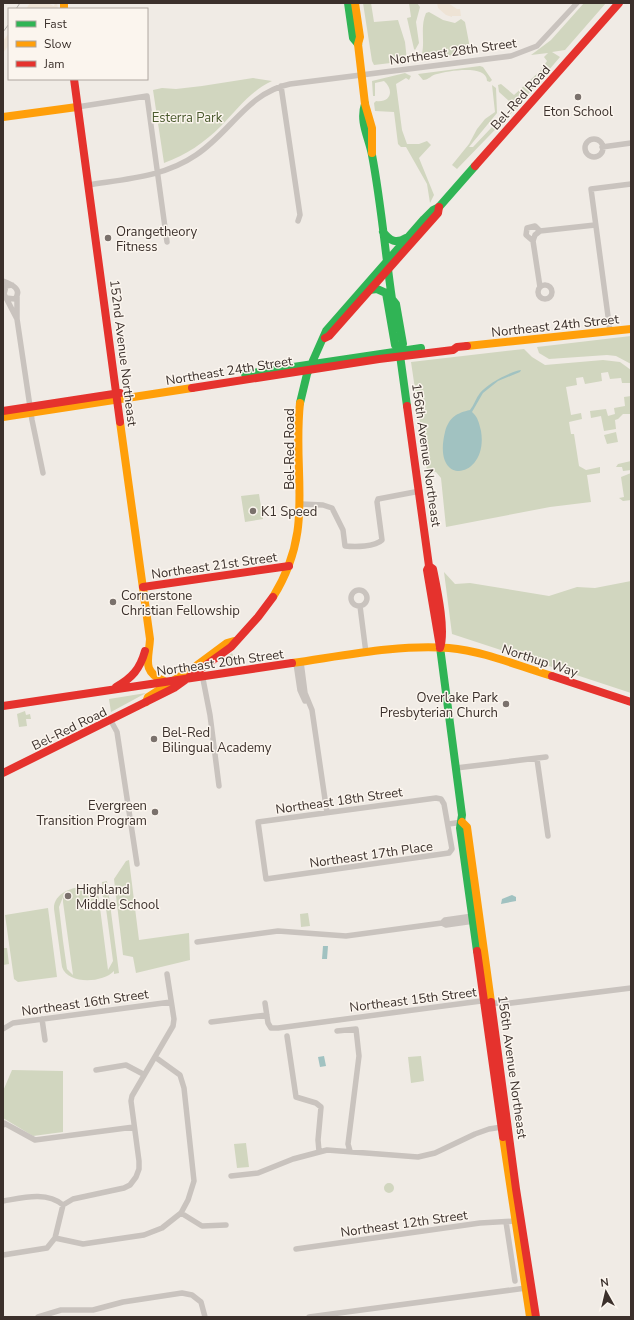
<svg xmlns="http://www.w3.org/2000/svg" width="634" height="1320" font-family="'Nunito Sans',sans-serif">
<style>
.green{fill:#d1d6bf;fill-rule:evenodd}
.plaza{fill:#eee3d5}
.water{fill:#a1c2c1}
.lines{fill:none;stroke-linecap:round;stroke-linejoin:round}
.street{stroke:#c9c3be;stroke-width:5.5}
.fast{stroke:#30b455;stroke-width:8}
.slow{stroke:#ff9f0a;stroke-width:8}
.jam{stroke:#e5322d;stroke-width:8}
.tram{stroke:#b1aca8;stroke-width:1}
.poi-dot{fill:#7a716c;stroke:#fbf5ee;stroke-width:1.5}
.labels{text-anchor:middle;stroke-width:3;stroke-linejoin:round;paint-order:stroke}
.street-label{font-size:13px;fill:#3b302b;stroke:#fbf5ee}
.poi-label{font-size:13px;fill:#3b302b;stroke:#fbf5ee;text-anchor:start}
.park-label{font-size:13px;fill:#4a5a2e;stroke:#fbf5ee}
</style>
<rect width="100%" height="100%" fill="#f0ebe5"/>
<path class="green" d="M363,3H371L374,22L398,20L405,42L407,61L374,65L372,61Z
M409,3H417L420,7L416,22L419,43L415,50L414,49L407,18L411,17Z
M584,3H606L565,50L552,52L560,57L519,105L457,169L452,165L469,144L477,129L485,119L495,112L492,85L496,88L497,113L469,147H473L510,108L509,101L499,92L498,85L501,84L514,95L540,71L547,61L544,57L548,53L531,55L551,40Z
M429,12L443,20L455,23L461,19L465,22L471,53L418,59V56L422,54C425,40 420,27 426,13Z
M480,66L483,67L492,80L490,82L487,81C487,64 448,71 437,74C431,75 429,80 423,80L418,74Z
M405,73L411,76L409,80L406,78L396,84L402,130L407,144H419L427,141L431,145L419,158L434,195L430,203L427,184L406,147H401L398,144L394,112L375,111L374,103L376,101C390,103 395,91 384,81L375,83V96H373L372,81Z
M253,78L272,81C249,92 238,109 221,126C204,143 186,155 164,163L153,90L162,88L176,89L202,86Z
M631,336V364L616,356L607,355L549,359L539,353L537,347Z
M524,349L532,357L545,365L603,360L620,362L631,370V383H622L621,378L610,379L608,372L601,373L602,381L585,384L583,377L576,378L577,385L566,387L571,415L581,413L582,419L569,422L571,434H574L579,466L586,470L600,467V473L587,475L591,502L550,507L446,527L441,478L436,472L427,470L411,362Z
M631,396V414H623L618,419L615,420L616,429L604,431L601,416L591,418L590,411L606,409L608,416L615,414L614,408L625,406L624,397Z
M616,432L618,442L607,444L604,435Z
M631,461V470L623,471L622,467H616L618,464Z
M631,473V500L623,501L619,498L624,497L621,477Z
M259,494L263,519L245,522L241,496Z
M444,572L455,584L470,583L549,596L577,587L595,588L631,581V693L452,634Z
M232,653L237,664L225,666L222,660Z
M146,693L111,712L109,699Z
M25,711L26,715L30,714L31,719H26L27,726L19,727L17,714Z
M129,860L139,940L189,933L190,960L136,973L133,957L123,955L114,879L126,861Z
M107,881L119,973L114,974V971C103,983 68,985 62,967L54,909C53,888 89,882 103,890L102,882ZM98,892L102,895L105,901L113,961L108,970ZM63,897V902L73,975L67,969L63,941L59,907Z
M48,908L57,977L18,982L14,979L5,915Z
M308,913L310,926L301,927L300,914Z
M3,948H7L9,964L3,965Z
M421,1056L424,1081L411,1083L408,1057Z
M12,1070L63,1071V1132L33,1136L3,1118V1091Z
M246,1143L249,1167L237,1168L234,1144Z
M384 1188a5 5 0 1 1 10 0a5 5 0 1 1-10 0Z"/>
<path class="plaza" d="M30,3H47L54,6L55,3H57L58,9H26Z
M437,3H448L457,9H460L461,16H452V17L446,15L438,8Z
M9,33V45L3,53V41Z"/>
<path class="water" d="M521,370L520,372L498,381L483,393L472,412C478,417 479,423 481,431C489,479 431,489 445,432C449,417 457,413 470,410C474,405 476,398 480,393C487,384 509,372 521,370Z
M512,895L516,897V901L501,904L502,899Z
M323,946H328L327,959H322Z
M324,1056L326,1066L320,1067L318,1057Z"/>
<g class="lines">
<path class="street" d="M281,86L300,215L298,221
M77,107L147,96L167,242
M585 148a9 9 0 1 1 18 0a9 9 0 1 1-18 0Z
M602,147L631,143
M88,185C126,179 164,177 196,155C231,132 247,93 290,84L511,56L537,46L577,3
M533,241L526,235L527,228L535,226L540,231
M3,281C11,284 23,289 15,299L6,298
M538 292a7 7 0 1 1 14 0a7 7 0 1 1-14 0Z
M12,285L6,286L4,294L17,319L32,420L43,473
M540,287L533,241L535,235L540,231L595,225
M17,297V319
M610,331L591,189L631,184
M301,504L323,505L332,508L343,530L345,546C355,547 375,547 382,540L377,502L378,499L420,491
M351 598a8 8 0 1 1 16 0a8 8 0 1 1-16 0Z
M360,606L366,653
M301,662L305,693L312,710L327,813
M296,663L300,690L305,701
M203,679L210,715L219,786
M111,721L117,732L137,864
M537,759L548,836
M456,768L546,757
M436,798L441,799L444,804L452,849L449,853L266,879L258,822Z
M449,824L462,822
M473,916L445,920L442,923L446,925L474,921
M197,942L278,931L346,936L442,923
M265,1003L268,1023L271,1028H278L481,1001L503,1004L631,988
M42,1019L45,1040
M211,1022L267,1015
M3,1029L13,1023L171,1002
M337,1031L356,1029L359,1056L348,1144L350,1151
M287,1036L296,1097L316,1103L321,1107L318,1140L319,1151
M155,1057L180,1075L184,1088L194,1181L188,1200L181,1213
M96,1070L126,1065L143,1074
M3,1125L4,1123L35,1140L134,1127
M231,1176L258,1173L293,1159L327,1150L418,1157L435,1153L475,1134L489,1129L502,1127
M3,1201C22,1198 46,1191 63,1205L73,1199L124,1188L130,1185L136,1177L139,1169V1161L131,1101L132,1096L173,1026L174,1019L167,974
M506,1222L515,1281
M55,1238L63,1205
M296,1249L480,1223L515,1221
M3,1255L47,1248L55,1238L83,1244L144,1235L162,1228L181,1213L202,1226L226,1225
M38,1317L61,1310H93L123,1302L182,1293L192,1295L201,1302L205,1317
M309,1317L526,1288"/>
<path class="fast" d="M348,3L353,38L358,44
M365,104C359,122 369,138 372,155C381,202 385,251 392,299L396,304L403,344L399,348L407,406
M383,232C390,241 396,244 406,238
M369,290L377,289L386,293L395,345L399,348
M245,374L421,348
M300,403L307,374L326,331L424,219L433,210L439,207L475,166
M440,647L462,815L460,828L477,951"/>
<path class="slow" d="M64,3V9
M355,3L360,37L358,44L365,104L372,128V153
M3,117L77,107
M467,346L631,329
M3,417L192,388
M120,422L150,639C149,659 141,671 164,681
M273,597C316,528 292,476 300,403
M292,663C342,656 399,644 449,648C484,651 518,666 552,676
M146,702L148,697L196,666L227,643L234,641
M462,822L467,827L491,1002
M503,1137L530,1317"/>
<path class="jam" d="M74,79L120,422
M475,166L619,3
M325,338L329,336L438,213L439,207
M192,388L379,359L453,350L457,347L467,346
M407,406L429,566L427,570L440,647
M3,411L120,393
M429,566L433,569C437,589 446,630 440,648
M143,587L289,566
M552,676L631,702
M116,687C132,678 140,669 145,651
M3,706L292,663
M3,773L174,688L231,647L258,617L273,597
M477,951L503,1137
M491,1002L516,1189L536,1317"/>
<path class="tram" d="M16,9L20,3
M3,32L9,24"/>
</g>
<g class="poi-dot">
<circle cx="578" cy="97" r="4"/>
<circle cx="108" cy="238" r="4"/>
<circle cx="253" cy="511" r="4"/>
<circle cx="113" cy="602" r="4"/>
<circle cx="506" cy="704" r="4"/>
<circle cx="154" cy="739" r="4"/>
<circle cx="155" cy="812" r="4"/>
<circle cx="68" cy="896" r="4"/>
</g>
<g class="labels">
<g class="street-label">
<text transform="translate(453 51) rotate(-8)" y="5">Northeast 28th Street</text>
<text transform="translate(520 97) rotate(-48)" y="5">Bel-Red Road</text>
<text transform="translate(555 325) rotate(-6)" y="5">Northeast 24th Street</text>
<text transform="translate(124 353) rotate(83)" y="5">152nd Avenue Northeast</text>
<text transform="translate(229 370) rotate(-9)" y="5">Northeast 24th Street</text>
<text transform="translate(289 449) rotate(-90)" y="5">Bel-Red Road</text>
<text transform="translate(427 455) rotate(82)" y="5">156th Avenue Northeast</text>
<text transform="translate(214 565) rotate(-8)" y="5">Northeast 21st Street</text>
<text transform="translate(540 660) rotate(18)" y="5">Northup Way</text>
<text transform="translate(220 662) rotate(-8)" y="5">Northeast 20th Street</text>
<text transform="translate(69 728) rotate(-26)" y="5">Bel-Red Road</text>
<text transform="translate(339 800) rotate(-8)" y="5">Northeast 18th Street</text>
<text transform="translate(371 854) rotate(-8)" y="5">Northeast 17th Place</text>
<text transform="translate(413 999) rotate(-7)" y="5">Northeast 15th Street</text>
<text transform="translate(85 1002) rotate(-8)" y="5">Northeast 16th Street</text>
<text transform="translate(513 1067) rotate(82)" y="5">156th Avenue Northeast</text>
<text transform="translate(404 1223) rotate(-8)" y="5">Northeast 12th Street</text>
</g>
<g class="poi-label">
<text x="578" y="116" text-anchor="middle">Eton School</text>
<text x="116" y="236">Orangetheory<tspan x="116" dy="15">Fitness</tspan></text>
<text x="261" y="516">K1 Speed</text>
<text x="121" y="600">Cornerstone<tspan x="121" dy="15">Christian Fellowship</tspan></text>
<text x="498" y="702" text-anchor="end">Overlake Park<tspan x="498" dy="15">Presbyterian Church</tspan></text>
<text x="162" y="737">Bel-Red<tspan x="162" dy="15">Bilingual Academy</tspan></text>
<text x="147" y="810" text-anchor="end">Evergreen<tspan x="147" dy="15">Transition Program</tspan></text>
<text x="76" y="894">Highland<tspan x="76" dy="15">Middle School</tspan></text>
</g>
<g class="park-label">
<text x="187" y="122">Esterra Park</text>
</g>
</g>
<rect width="634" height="1320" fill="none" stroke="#3b302b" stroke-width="8"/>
<rect x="8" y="8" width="140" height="72" fill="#fbf5ee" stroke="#aea6a0"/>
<rect x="16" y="21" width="20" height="6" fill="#30b455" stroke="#aea6a0"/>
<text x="44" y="28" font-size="12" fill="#3b302b">Fast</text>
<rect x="16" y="41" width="20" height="6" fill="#ff9f0a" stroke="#aea6a0"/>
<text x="44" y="48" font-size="12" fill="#3b302b">Slow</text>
<rect x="16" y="61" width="20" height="6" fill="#e5322d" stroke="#aea6a0"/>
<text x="44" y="68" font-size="12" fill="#3b302b">Jam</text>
<g transform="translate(606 1292) rotate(352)" stroke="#fbf5ee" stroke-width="3" paint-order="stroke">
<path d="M0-3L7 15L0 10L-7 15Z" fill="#3b302b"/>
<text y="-6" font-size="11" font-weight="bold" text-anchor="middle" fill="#3b302b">N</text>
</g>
</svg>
